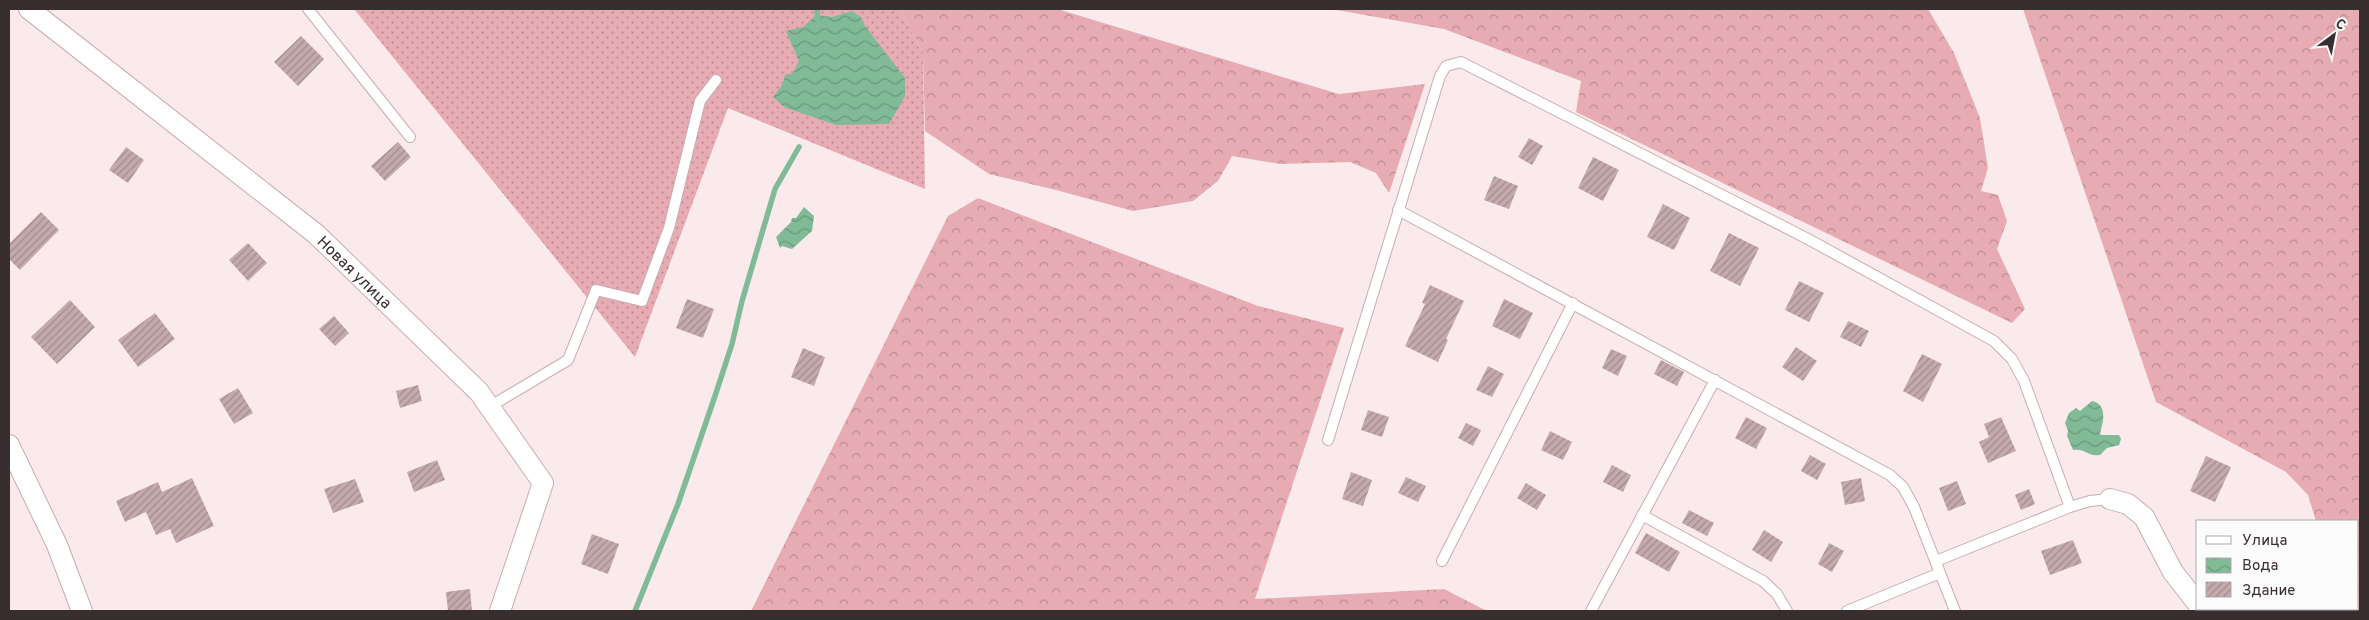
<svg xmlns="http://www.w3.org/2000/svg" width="2369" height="620" font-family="Overpass,sans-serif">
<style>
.grass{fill:url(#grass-dots)}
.forest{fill:url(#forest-crowns)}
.water{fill:url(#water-waves)}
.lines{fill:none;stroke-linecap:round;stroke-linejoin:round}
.stream{stroke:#81ba97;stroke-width:5.5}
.building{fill:url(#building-hatch)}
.lane-casing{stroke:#c8acb0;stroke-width:12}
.street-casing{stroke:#c8acb0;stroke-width:22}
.lane{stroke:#fff;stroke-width:10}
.street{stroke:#fff;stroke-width:20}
.labels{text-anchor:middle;stroke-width:4;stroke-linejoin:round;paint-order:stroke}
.street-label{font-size:16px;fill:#382d2f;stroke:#fcfcfc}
</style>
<defs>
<pattern id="grass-dots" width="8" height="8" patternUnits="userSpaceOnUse" patternTransform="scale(1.25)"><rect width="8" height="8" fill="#e7abb4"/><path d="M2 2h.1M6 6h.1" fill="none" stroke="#bc8c93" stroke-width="1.8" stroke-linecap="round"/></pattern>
<pattern id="forest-crowns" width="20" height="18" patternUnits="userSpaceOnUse" patternTransform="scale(1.25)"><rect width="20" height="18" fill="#e7abb4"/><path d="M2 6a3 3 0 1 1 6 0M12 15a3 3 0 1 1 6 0" fill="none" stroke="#bc8c93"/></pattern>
<pattern id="water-waves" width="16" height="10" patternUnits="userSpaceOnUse" patternTransform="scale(1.25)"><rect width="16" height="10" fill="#81ba97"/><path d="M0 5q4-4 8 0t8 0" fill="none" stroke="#6b987c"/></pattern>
<pattern id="building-hatch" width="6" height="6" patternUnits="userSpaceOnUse" patternTransform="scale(1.25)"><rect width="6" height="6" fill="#c5aaad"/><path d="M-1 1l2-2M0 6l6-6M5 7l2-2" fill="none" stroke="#a18b8d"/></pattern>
</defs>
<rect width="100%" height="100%" fill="#fbeaec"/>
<path class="grass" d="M354,9H900L923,53L925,189L728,108L635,357Z"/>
<path class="forest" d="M900,9H1057L1339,94L1425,84L1389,193L1376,173L1350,162L1280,164L1232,156L1218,181L1193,201L1133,211L1056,190L989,174L925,131L923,53Z
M1331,9H1928L1954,53L1980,118L1988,168L1981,191L1998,195L2007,221L1997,249L2025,309L2012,323L1576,112L1581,81L1444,29Z
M2023,9H2360V611H2331L2329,609H2358V521H2316L2308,495L2286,472L2156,402Z
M978,198L1258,306L1344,328L1255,599L1444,589L1487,611H751L948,216Z"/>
<path class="water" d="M852,11L861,17L865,26L905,78V96L889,124L836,125L784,107L773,97L783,84L785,75L793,73L799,61L786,31L803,27L816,15L832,17Z
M804,207L814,216L812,231L792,249L782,246L780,248L776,237L791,222L792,218H796Z
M2092,401C2107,404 2104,421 2100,433L2101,435H2119L2121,439L2119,445L2107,448L2100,455C2088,457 2085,448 2073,450L2067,436L2068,431L2065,423L2069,413L2076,408L2080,411Z"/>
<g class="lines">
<path class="stream" d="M817,9L818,21
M635,611L678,504L715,396L732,344L742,301L775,189L799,147"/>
</g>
<path class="building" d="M301,36L324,59L298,86L274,62Z
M1529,138L1543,146L1532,165L1518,157Z
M398,142L411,157L385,181L371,166Z
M126,147L144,160L128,183L109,170Z
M1593,157L1619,170L1603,201L1578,188Z
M1494,176L1518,186L1509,209L1484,200Z
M1663,204L1690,218L1674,250L1647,237Z
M41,212L59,230L20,270L9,259V244Z
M1729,233L1759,248L1740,286L1710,271Z
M248,243L267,263L248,281L229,260Z
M1799,281L1824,293L1809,322L1785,310Z
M1430,285L1464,301L1446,339L1448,340L1438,362L1405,346L1425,304L1422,303Z
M687,299L714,309L703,338L676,328Z
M1504,299L1533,313L1520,339L1492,326Z
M70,300L95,327L57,364L31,337Z
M155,313L175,339L138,367L118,340Z
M334,316L349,333L335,346L319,329Z
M1848,321L1869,331L1861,347L1840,337Z
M1796,347L1817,361L1803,381L1782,367Z
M803,348L825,357L814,386L791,377Z
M1611,349L1627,356L1618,376L1602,368Z
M1922,354L1942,364L1923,402L1903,391Z
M1661,360L1684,372L1677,386L1654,374Z
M1488,366L1504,374L1492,397L1476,390Z
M418,385L422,401L400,408L396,391Z
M238,388L253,413L234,424L219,399Z
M1368,410L1389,417L1382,437L1361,430Z
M1746,417L1767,428L1756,449L1735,438Z
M2001,417L2016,451L1988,463L1979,442L1989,437L1984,424Z
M1466,423L1481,430L1473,446L1458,438Z
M1550,431L1572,442L1563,460L1541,450Z
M1810,455L1826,464L1817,480L1801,471Z
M2206,456L2231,467L2215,502L2190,491Z
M437,460L445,480L414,492L407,472Z
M1612,465L1631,475L1623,492L1603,482Z
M1351,472L1372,480L1363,506L1342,499Z
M1406,477L1426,486L1418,502L1398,493Z
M192,478L214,526L176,543L170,529L156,535L146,512L125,522L116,501L158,482L162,492Z
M1861,478L1865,501L1845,505L1841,482Z
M355,479L364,502L333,513L324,489Z
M1957,481L1966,504L1948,511L1939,488Z
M1526,483L1546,495L1537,510L1517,498Z
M2029,489L2035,504L2021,510L2015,495Z
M1689,510L1714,523L1707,536L1682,523Z
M1764,530L1783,542L1771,562L1752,550Z
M1646,533L1680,552L1669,572L1635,553Z
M592,534L619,544L608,574L581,564Z
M2073,540L2082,563L2050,575L2041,551Z
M1829,543L1844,551L1832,572L1818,564Z
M470,589L472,611H448L446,592Z"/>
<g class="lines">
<g class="lane-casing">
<path id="lane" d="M308,9L410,137
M1398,210L1890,475L1903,487L1914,507L1955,611
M489,407L568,360L596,290L642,301L669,228L700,101L716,80
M1328,440L1440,76L1446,66L1461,62L1808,239L1994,341L2012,359L2024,381L2070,507
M1642,515L1763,581L1777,594L1787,611
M1442,561L1573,303
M1936,561L2070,507L2090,501L2110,499
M1591,611L1715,380
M1847,611L1940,573"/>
</g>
<g class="street-casing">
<g id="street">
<path id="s1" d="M29,9L316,234L479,392L543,483L500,611"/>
<path d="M9,445L57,545L82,611"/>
<path d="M2110,499L2128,504L2144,517L2173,572L2198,604"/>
</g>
</g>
<use href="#lane" class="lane"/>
<use href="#street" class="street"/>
</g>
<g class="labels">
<g class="street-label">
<text dy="6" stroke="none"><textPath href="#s1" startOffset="419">Новая улица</textPath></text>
</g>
</g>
<rect width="2369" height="620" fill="none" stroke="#382d2f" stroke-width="20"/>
<rect x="2196" y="520" width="162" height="90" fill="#fcfcfc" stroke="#aea9aa"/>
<rect x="2206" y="536" width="25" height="8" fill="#ffffff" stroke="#aea9aa"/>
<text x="2242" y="545" font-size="15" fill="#382d2f">Улица</text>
<rect x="2206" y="558" width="25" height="15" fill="url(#water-waves)" stroke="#aea9aa"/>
<text x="2242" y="570" font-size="15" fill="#382d2f">Вода</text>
<rect x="2206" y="582" width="25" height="15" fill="url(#building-hatch)" stroke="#aea9aa"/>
<text x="2242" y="595" font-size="15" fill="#382d2f">Здание</text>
<g transform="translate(2334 35) rotate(32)" stroke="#fcfcfc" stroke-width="4" paint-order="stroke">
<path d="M0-4L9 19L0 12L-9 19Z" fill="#382d2f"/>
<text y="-8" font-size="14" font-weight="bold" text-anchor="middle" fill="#382d2f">С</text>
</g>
</svg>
